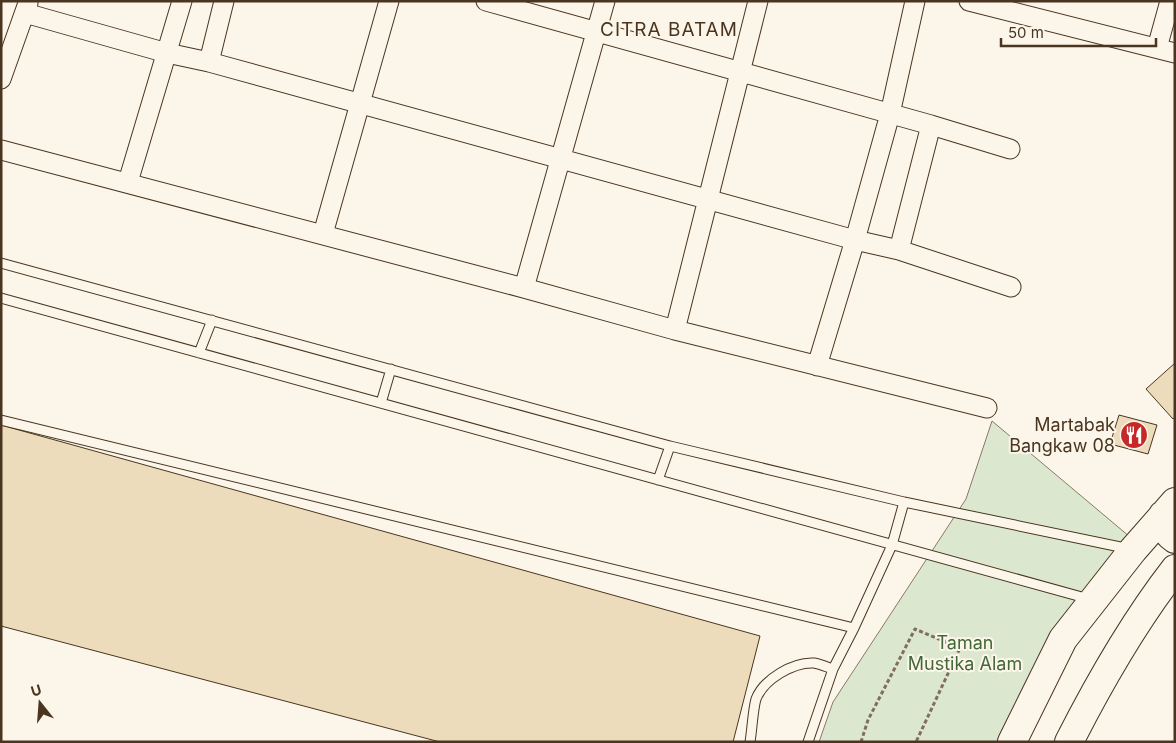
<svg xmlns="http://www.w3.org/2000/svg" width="1176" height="743" font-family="Inter,sans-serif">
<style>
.green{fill:#dce7d0;stroke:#887966}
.building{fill:#ecdcbc;stroke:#4a3520}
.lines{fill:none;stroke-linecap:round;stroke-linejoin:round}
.service-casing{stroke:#4a3520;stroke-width:11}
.minor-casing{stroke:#4a3520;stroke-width:21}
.trunk-casing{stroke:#4a3520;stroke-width:30}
.path{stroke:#7f6f5c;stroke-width:3;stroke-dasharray:4 2.5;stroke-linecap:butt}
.service{stroke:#fbf6e9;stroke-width:9}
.minor{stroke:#fbf6e9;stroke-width:19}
.trunk{stroke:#fbf6e9;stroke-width:28}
.labels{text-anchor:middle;stroke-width:4;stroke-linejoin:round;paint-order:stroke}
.poi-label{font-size:18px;fill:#4a3520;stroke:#fbf6e9;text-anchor:end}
.park-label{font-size:18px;fill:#436837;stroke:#fbf6e9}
.neighbourhood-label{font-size:19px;letter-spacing:1px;fill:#4a3520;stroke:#fbf6e9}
</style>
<rect width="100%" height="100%" fill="#fbf6e9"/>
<path class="green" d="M992,421L1136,542L1012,742H819L833,702L966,499Z"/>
<path class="building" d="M1175,363V417L1173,419L1146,389Z
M1119,415L1157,425L1148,454L1110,444Z
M1,425L760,636L733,742H440L1,626Z"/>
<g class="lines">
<g class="service-casing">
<path id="service" d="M1,263L670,446L904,502L1130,549
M1,298L1089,599
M199,353L212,320
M381,403L391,369
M1,420L854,628L892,545L904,502
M658,480L670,446
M750,742C752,730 753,709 756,699C764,679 793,662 814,663C820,664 827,667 833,669
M808,742L833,669L854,628"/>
</g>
<g class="minor-casing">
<path id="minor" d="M486,1L931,125L1010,149
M969,1L1175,53
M25,13L167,53L209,62L855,240L899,250L1011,287
M1157,48L1170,1
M209,62L224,1
M1,79L28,3
M1,150L524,288L675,330L987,408
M128,182L182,1
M323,234L389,1
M899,250L931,125
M524,288L605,1
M675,330L758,1
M817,366L855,240L890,114L915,1"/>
</g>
<g class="trunk-casing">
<path id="trunk" d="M1163,515L1170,535L1175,539
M1012,742L1063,639L1133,550L1175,502
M1069,742C1100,681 1133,623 1175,569"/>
</g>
<path class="path" d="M861,742L868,720L915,629L960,648L916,742"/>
<use href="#service" class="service"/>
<use href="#minor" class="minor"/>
<use href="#trunk" class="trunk"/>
</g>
<defs>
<g id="restaurant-disc" transform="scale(1.4375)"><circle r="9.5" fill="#c62828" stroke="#fbf6e9"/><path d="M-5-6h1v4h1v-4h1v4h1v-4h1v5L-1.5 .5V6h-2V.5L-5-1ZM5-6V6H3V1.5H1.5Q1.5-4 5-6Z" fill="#fff"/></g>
</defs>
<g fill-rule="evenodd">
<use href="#restaurant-disc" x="1134" y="435"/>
</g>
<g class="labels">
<g class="poi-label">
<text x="1115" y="431">Martabak<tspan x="1115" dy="21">Bangkaw 08</tspan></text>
</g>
<g class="park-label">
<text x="965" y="649">Taman<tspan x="965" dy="21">Mustika Alam</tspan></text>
</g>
<g class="neighbourhood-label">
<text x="669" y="36">CITRA BATAM</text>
</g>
</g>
<rect width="1176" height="743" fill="none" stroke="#4a3520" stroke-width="5"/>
<g transform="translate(40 703) rotate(343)" stroke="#fbf6e9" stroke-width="4" paint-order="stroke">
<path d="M0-4L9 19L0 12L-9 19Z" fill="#4a3520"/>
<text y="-8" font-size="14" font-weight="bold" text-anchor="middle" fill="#4a3520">U</text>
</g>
<path d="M1001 38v8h155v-8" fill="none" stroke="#4a3520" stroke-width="2.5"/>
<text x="1008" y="38" font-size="15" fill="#4a3520" stroke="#fbf6e9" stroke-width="4" paint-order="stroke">50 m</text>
</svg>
